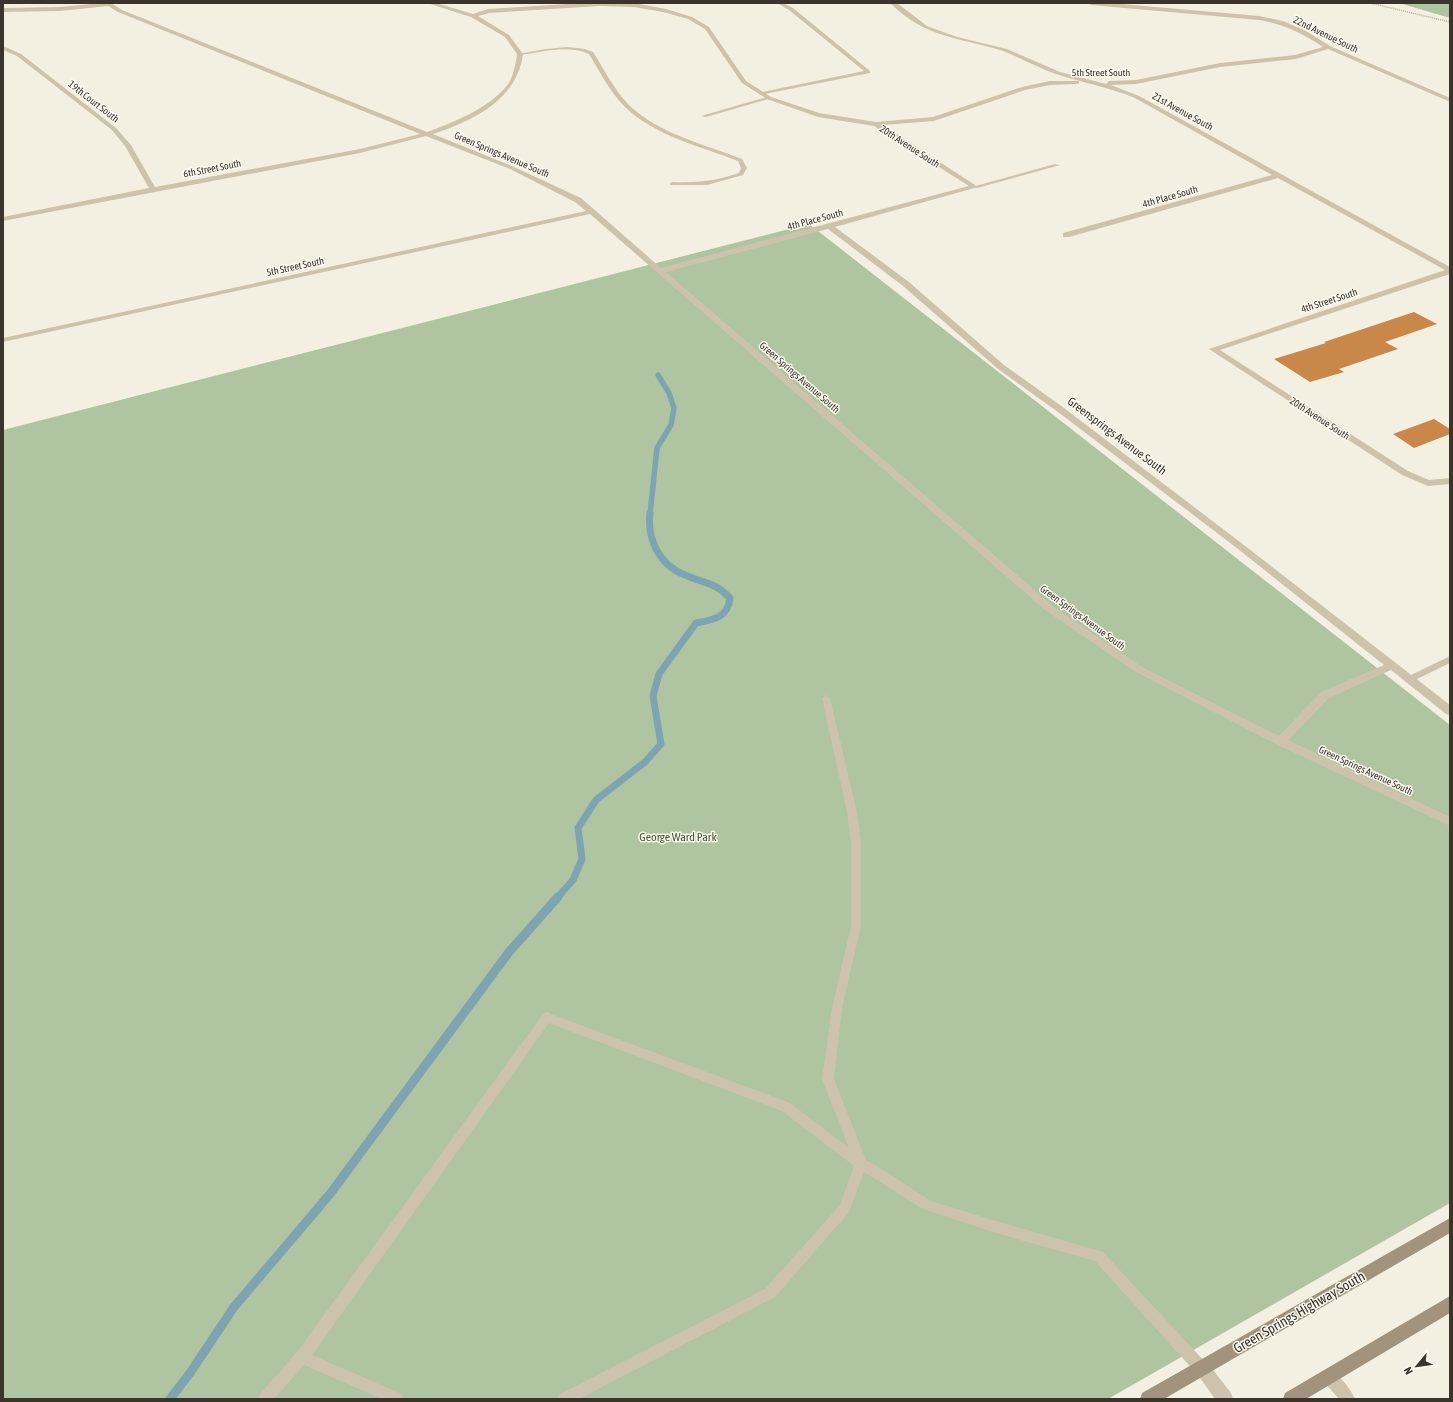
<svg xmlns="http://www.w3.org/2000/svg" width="1453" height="1402" font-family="'Asap Condensed',sans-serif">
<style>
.green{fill:#afc4a0}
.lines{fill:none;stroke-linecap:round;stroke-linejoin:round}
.stream-far2{stroke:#7ea4b2;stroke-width:5.5}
.stream-far1{stroke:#7ea4b2;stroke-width:7}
.stream{stroke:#7ea4b2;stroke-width:9}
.building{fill:#c9874a}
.path{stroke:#b9ad96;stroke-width:1.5;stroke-dasharray:1 1;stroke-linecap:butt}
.service{fill:#cdc3ac;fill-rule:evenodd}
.minor{fill:#cdc3ac;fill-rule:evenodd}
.secondary{fill:#a1937d;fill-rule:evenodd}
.labels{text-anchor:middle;stroke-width:3;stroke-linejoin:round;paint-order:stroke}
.far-street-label{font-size:10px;fill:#3b342b;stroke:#fbf8ee}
.street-label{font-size:12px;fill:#3b342b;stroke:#fbf8ee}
.park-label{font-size:12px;fill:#3f5a2e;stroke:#fbf8ee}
.near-street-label{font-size:14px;fill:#3b342b;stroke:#fbf8ee}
</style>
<rect width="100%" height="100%" fill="#f4f0e1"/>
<path class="green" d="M1399,3H1450V18Z
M809,224L1450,725V1203L1108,1399H3V430Z"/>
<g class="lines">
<path class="stream-far2" d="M650,514L657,448L671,425L674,408L669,393L658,375"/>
<path class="stream-far1" d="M557,898L573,880L582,859L578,828L596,800L645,762L661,744L653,696L659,674L696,623C713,620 728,618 730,598C715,582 703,583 685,575C659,565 647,539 650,513"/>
<path class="stream" d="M170,1399L190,1373L234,1307L330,1194L509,952L558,897"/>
</g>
<path class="building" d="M1414,312L1437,324L1385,342L1398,349L1339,369L1344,372L1310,382L1274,359L1326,343L1324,342Z
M1434,419L1450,429V434L1414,448L1393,434Z"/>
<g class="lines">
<path class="path" d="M1370,3L1450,22"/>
<path class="service" d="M777,3H783L793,8L870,71V73L760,95V93L762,92L864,71L789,10Z
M567,47L585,49L593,52C604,69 614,90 629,105C659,134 704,144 742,159L747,168L743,175L707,185H670V183L672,182C696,183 716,181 739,173L741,168L738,161C700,146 655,136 625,107C610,92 600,72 589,54C568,44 542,52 520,55L518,54L546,49Z
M767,97L772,98L706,117L701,116Z
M1055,164L1060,165L977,188L972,187Z
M1450,656V663L1411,682H1405L1404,680L1405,678Z
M826,695L830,698L857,812L861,843V926L842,1008L834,1079L866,1160L885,1171L931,1201L996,1221L1103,1252L1206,1363L1208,1368L1206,1373L1201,1375L1196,1373L1095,1261L996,1233L923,1209L864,1172L849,1212L775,1297L579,1399H558L560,1394L765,1289L840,1205L854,1166L782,1111L549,1023L312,1355L402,1394L404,1399H382L304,1365L274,1399H258L260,1394L297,1352L543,1014L547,1012L551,1014L790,1103L849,1148L822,1079L832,1008L851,926V843L847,812L822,698Z
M1329,1370C1339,1374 1351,1389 1355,1399H1339L1324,1382L1322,1377L1324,1372Z"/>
<path class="minor" d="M102,3H111L122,10L427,132C453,123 496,105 510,81C514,72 516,63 517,54L505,37L471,17L427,3H436L473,14L488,9L583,3H634L666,9L692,17L709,27L746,81L771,97L819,113L876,122L933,117L1022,87L1050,81H1079V83L1077,84L1050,85L1025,90L934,121L883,125L978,187L835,227L909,282L1004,365L1064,408L1244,545L1450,705V715L1446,714L1391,670L1329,698L1288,740L1450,817V826L1276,744L1136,672L1045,610L590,214L3,342V338L586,211L575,202L510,169L426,136L360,153L3,221V217L149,188L125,146L112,130L17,56L3,50V46L21,54L116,128L131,145L155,187L360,149L420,134L118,12L108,6L60,11L3,12V8L60,7ZM600,6L634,7L663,12L688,19L705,29L742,83L767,99L818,117L874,126L969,186L661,268L581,198L514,167L433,134C473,121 517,100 523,54L509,35L478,16L489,13ZM828,229L903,286L998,369L1058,412L1238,549L1384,665L1321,692L1279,736L1144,668L1053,606L666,272Z
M890,3H897L927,26L957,37L1007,49L1060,72L1106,84L1109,81L1136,80L1220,63L1295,55L1323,47C1302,33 1284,24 1259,20L1091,5L1088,3H1110L1259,16L1283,21L1306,31L1330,46L1450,98V102L1448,101L1328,49L1296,59L1220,67L1136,84L1111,85L1139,96L1450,267V274L1220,350L1408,471L1429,480L1450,478V484L1428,486L1402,475L1209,349L1445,270L1278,178L1069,237H1063V233L1272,175L1135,98C1109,87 1083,83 1056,74C1038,68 1021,58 1003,51C960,37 926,39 890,3Z
M1201,1360L1207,1362L1231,1393L1233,1399H1215L1193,1368L1195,1362Z"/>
<path class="secondary" d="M1450,1218V1233L1164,1399H1140L1142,1393Z
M1450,1296V1313L1306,1399H1283L1285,1393Z"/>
</g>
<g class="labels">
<g class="far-street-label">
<text transform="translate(1326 34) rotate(26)" y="4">22nd Avenue South</text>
<text x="1101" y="76">5th Street South</text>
<text transform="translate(94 101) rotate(38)" y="4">19th Court South</text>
<text transform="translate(1183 111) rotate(29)" y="4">21st Avenue South</text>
<text transform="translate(910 146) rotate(33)" y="4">20th Avenue South</text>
<text transform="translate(502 154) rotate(23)" y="4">Green Springs Avenue South</text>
<text transform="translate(212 168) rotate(-11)" y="4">6th Street South</text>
<text transform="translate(1170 196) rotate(-16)" y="4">4th Place South</text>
<text transform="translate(815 219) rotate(-15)" y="4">4th Place South</text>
<text transform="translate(295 266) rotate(-12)" y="4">5th Street South</text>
<text transform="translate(1329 300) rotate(-18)" y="4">4th Street South</text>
<text transform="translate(800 377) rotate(41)" y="4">Green Springs Avenue South</text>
<text transform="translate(1320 418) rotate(33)" y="4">20th Avenue South</text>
<text transform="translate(1083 617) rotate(36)" y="4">Green Springs Avenue South</text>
<text transform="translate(1366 770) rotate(25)" y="4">Green Springs Avenue South</text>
</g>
<g class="street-label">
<text transform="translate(1117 436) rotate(37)" y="4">Greensprings Avenue South</text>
</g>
<g class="park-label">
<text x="678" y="841">George Ward Park</text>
</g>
<g class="near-street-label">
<text transform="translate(1299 1312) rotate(-30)" y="5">Green Springs Highway South</text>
</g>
</g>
<rect width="1453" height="1402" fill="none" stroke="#3b342b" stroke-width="8"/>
<g transform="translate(1417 1366) rotate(241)" stroke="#fbf8ee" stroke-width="3" paint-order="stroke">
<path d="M0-3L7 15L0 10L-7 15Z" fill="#3b342b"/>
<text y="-6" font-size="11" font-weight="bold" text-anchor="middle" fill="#3b342b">N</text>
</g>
</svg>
